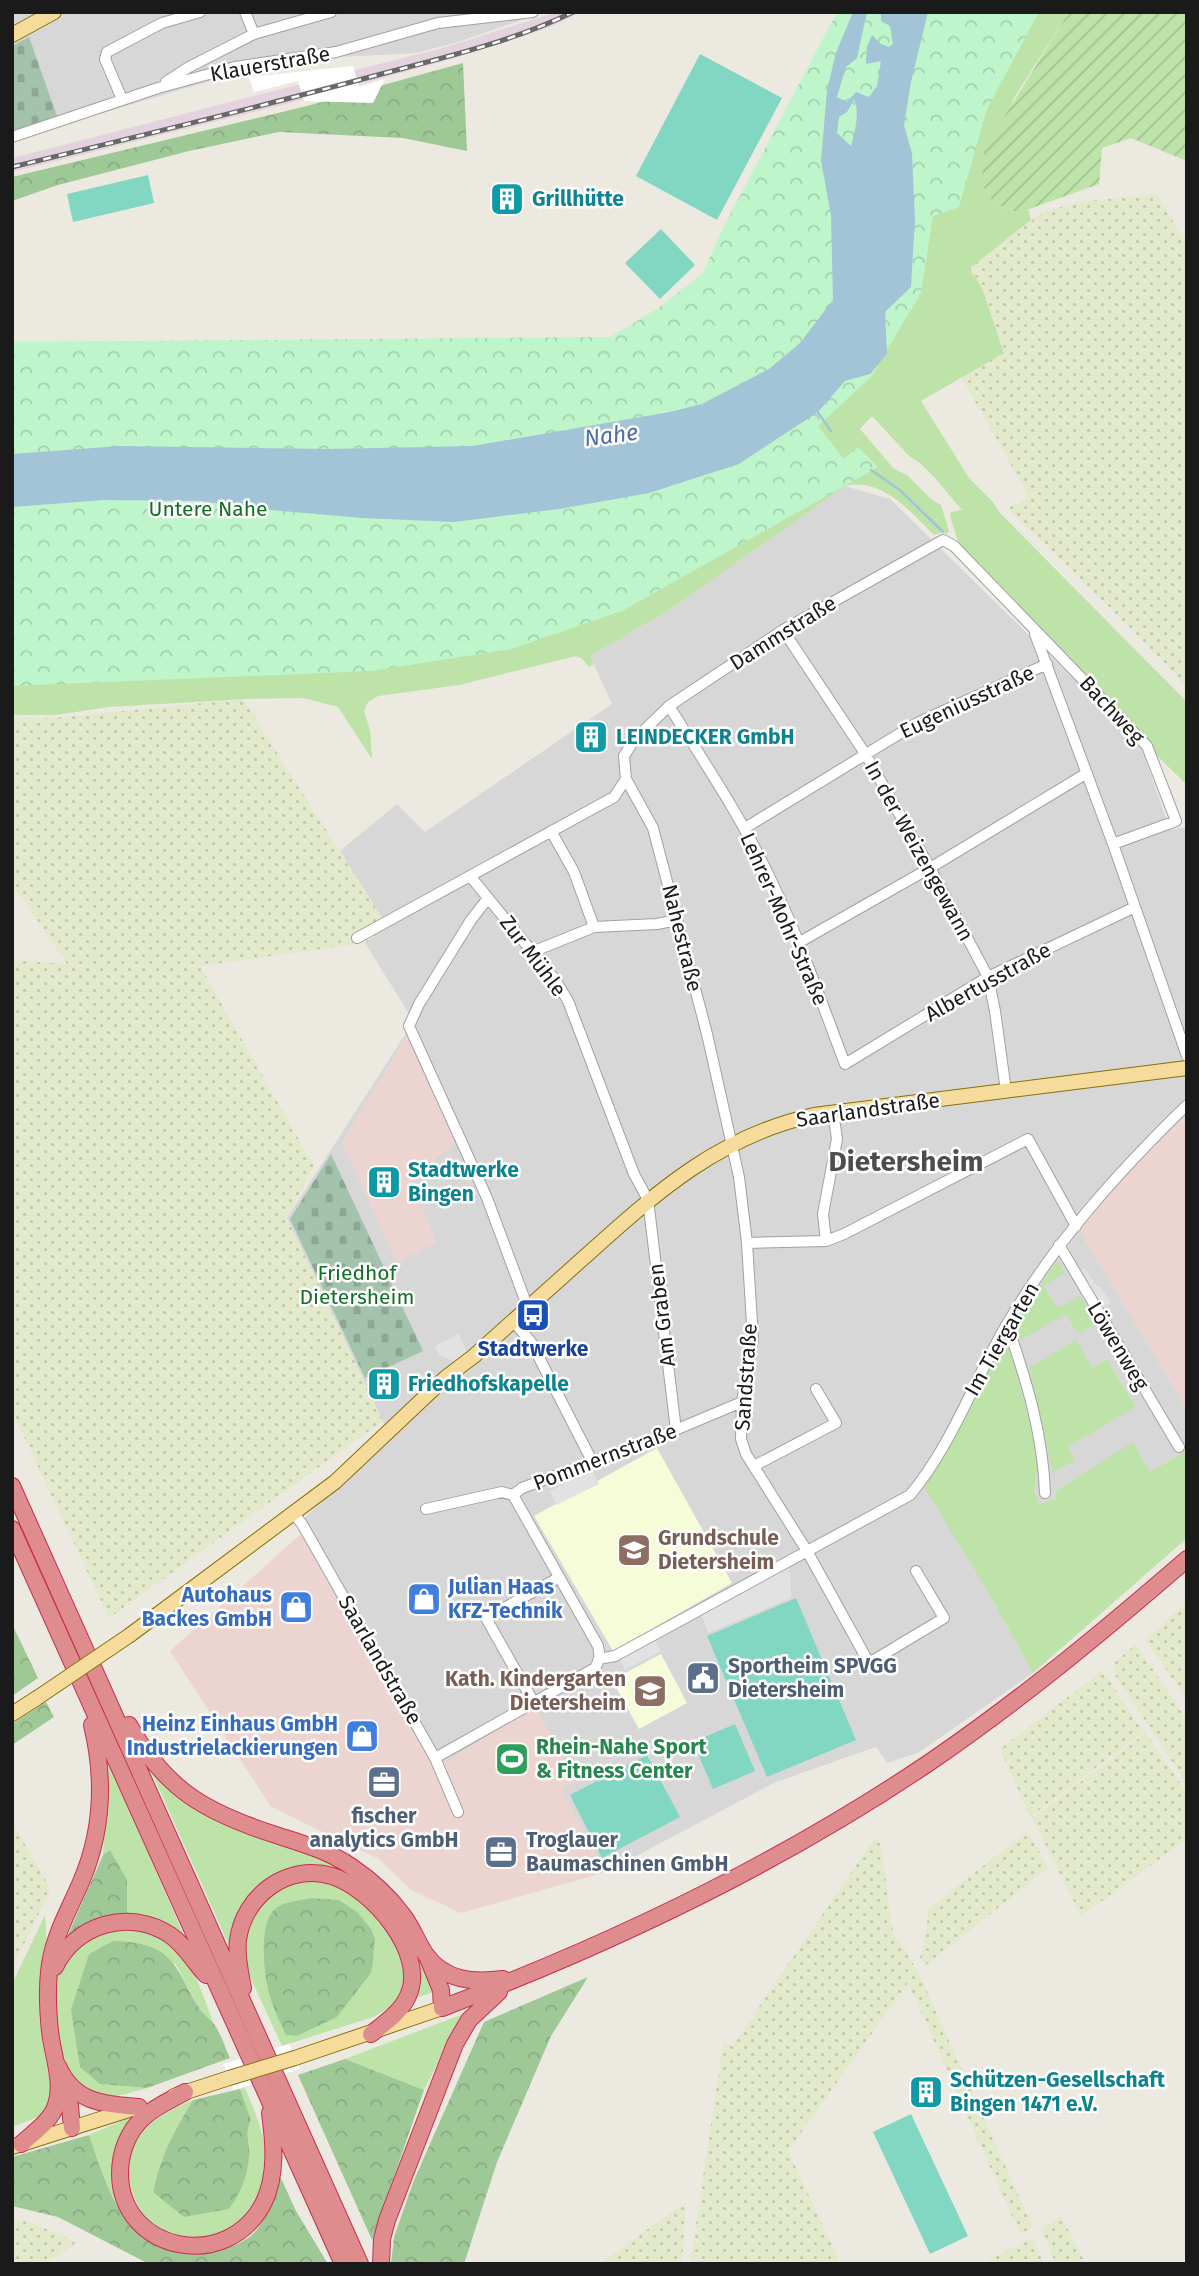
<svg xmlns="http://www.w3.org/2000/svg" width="1199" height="2276" font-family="'Fira Sans',sans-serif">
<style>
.residential{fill:#d8d7d7;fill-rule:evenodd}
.commercial{fill:#ecd5d0}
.education{fill:#f7fcd8}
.railway{fill:#e4d3de}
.farmland{fill:url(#farmland-dots)}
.grass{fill:#bde3a8;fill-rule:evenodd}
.forest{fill:url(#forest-crowns)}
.cemetery{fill:url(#cemetery-stones)}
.park{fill:url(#park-crowns)}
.garden{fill:url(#garden-furrows)}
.pitch{fill:#82d7c2}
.parking{fill:#e2e2e2}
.water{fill:#a3c3d7;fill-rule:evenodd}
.pier{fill:#fff}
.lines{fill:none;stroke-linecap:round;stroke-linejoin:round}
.stream{stroke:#a3c3d7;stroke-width:2.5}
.minor-casing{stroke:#a1a1a1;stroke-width:12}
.major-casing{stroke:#877009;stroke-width:16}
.highway-casing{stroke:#c82e4d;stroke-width:18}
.minor{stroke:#fff;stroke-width:10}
.major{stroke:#f5db9c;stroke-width:14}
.highway{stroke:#df8c8f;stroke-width:16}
.rail-casing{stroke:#686868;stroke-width:5}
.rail{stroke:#fff;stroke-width:2.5;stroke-dasharray:8;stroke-linecap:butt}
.major-bridge-casing{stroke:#877009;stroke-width:16;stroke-linecap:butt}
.major-bridge{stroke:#f5db9c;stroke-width:14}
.labels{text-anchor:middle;stroke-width:5;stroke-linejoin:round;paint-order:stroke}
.street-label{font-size:21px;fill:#1a1a1a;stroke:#fff}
.culture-label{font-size:21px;font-weight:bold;fill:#0d838f;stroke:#fff;text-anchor:start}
.park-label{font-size:21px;fill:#126f27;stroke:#fff}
.transit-label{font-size:21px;font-weight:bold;fill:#164399;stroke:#fff}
.education-label{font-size:21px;font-weight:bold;fill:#785e54;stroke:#fff;text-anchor:start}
.shop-label{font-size:21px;font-weight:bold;fill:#366cbe;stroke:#fff;text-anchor:end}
.service-label{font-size:21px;font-weight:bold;fill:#4e5e75;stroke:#fff;text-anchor:start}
.leisure-label{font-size:21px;font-weight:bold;fill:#27864d;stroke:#fff;text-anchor:start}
.water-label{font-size:23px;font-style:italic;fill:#4e6ca2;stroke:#fff}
.district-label{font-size:28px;font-weight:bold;fill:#4d4d4d;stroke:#fff}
</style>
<defs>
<pattern id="farmland-dots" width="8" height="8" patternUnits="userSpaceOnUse" patternTransform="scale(1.75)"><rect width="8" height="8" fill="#e3eacc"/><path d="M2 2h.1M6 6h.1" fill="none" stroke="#c2c8af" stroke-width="1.8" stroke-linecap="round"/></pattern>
<pattern id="forest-crowns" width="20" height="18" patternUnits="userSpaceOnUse" patternTransform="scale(1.75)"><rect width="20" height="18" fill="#9fc897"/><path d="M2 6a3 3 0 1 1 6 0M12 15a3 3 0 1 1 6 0" fill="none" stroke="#88ab82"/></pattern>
<pattern id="cemetery-stones" width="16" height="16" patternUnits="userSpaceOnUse" patternTransform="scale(1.75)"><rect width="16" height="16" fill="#a3c3ac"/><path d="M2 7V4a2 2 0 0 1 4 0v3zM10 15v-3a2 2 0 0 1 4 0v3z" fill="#8ca793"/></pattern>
<pattern id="park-crowns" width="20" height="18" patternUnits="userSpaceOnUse" patternTransform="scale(1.75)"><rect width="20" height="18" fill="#bef5ca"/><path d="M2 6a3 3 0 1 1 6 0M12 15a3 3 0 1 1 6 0" fill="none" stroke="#a3d1ad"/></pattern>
<pattern id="garden-furrows" width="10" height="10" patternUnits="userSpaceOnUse" patternTransform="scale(1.75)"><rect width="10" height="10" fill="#bde3a8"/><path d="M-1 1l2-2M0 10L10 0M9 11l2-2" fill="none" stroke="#a2c290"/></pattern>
</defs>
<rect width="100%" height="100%" fill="#ebe9e0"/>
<path class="residential" d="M12,12H545L458,42L416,53L340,57L237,73L12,140Z
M845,486L890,499L1140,744L1170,830L1187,827V1111L1094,1208L1080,1231L1187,1409V1450L1150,1472L1133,1443L1056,1499L1039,1505L1034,1491L1039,1458L984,1585L1033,1673L918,1753L887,1763L876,1747L776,1782L606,1872L561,1790L577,1779L441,1765L297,1525L390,1436L287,1218L408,1030V1012L365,943L388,927L340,851L397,804L425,832L612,704L590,656L671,609ZM407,1033L455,1143L419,1172L412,1184ZM1057,1260L1064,1273L1044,1285L1058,1309L1096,1323L1066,1314L1018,1319ZM1107,1359L1136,1407L1068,1447L1092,1368Z"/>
<path class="commercial" d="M408,1033L456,1143L419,1172L412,1184L436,1242L397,1263L342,1143Z
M1187,1111V1409L1080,1231L1094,1209Z
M301,1534L441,1765L535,1706L577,1780L561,1790L606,1872L461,1913L411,1890L379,1859L271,1807L170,1651Z"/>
<path class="education" d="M657,1448L732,1583L613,1651L534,1516Z
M661,1654L687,1703L639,1729L612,1680Z"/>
<path class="railway" d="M556,12H582L550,27L455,58L302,100L12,172V158L450,46Z"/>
<path class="farmland" d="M1157,194L1187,245V687L1139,637L1008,508L1030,498L961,377L1004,352L982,288L968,269L1043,212L1078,202Z
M243,699L388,927L365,943L200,966L314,1166L287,1218L383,1421L109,1618L12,1411V960L67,964L12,883V719L54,718Z
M1187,1603V1700L1145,1639Z
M1136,1644L1187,1720V1784L1113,1672L1114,1663Z
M1100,1672L1105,1674L1143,1732L1030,1817L1000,1749Z
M1146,1733L1187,1793V1839L1081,1916L1032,1818Z
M12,1822L51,1889L12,1969Z
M1028,1831L1048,1868L925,1966L920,1958L927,1927L928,1909Z
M875,1838L881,1845L893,1933L905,1949L921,1978L1033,2228L1020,2234L908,1983L788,2151L841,2264H690L723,2043L732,2046Z
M686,2202L682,2264H599Z
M1061,2216L1086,2264H1056L1041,2229Z
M12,2219L32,2223L77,2242L44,2264H12Z
M1033,2238L1044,2264H979Z"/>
<path class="grass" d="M928,12H1069L1014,98L982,185L994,203L1017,213L1028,209L1031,220L969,269L982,288L1004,353L921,401L969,478L993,502L999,512L1187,702V785L1147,746L959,544L950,516L951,512L962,510L934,477L920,463L909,456L872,416L860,429L894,469L907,475L931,499L941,505L949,531L947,534L943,532L934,535C911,512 882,477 845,486L671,609L590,656L594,664L589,667L581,658L576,656L459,685L378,696L368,702L364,711L370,730L372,759L338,707L303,698L246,699L109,707L56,715H12V507L885,312Z
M1057,1260L1065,1273L1044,1286L1058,1308L1080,1296L1097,1323L1078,1334L1066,1314L1019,1341L1018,1319Z
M1005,1331L1039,1458L1034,1491L1039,1504L1056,1499V1491L1133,1442L1150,1472L1187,1450V1538L1033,1673L984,1585L924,1487L953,1436Z
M1076,1340L1092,1368L1107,1359L1136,1407L1068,1447L1075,1460L1053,1473L1029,1368Z
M109,1763L185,1938L159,1920L127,1913L126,1880L110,1850L103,1855Z
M148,1764L197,1808L290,1843L359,1876L421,1957L434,1992L416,1998L419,1971L410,1942L331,1870L258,1891L233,1954Z
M312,1878L353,1891L391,1931L406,1965L405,1986L395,2005L373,2017L282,2046L246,1968V1930L263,1899L287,1882ZM371,1973L337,2017L297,2036L286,2035L269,1996Z
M45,1915L47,1946L40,1997L42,2041L51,2087L46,2114L12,2127V1984Z
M131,1928C140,1930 150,1931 158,1935C190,1951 202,1992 213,2022L201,2012L175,1963L100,2084L147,2088C126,2094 105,2102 84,2091C58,2076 45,1994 60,1971C80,1941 98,1934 131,1928Z
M463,2014L424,2090L345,2059Z
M245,2088C256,2114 268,2141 265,2170C261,2215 211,2257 166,2234C153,2228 140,2212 135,2199C114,2146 147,2118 193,2100C173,2133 161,2154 153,2192L249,2157L246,2130L251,2120L240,2089Z
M142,2112L126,2133L124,2215L107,2186L89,2135Z"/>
<path class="forest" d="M463,63L467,151L403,138L279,132L189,151L58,185L12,201V177L307,106Z
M12,1624L38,1678L12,1696Z
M46,1702L54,1717L12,1745V1724Z
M110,1850L127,1880V1913C103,1916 87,1924 67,1937L103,1855Z
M312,1898L339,1900L357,1912L371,1929L375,1939L373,1962L371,1973L337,2017L297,2036L286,2035C280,2022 273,2008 269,1994C264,1974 258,1923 275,1909C284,1901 300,1901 312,1898Z
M113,1941C173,1943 173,1963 199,2008C203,2015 210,2018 214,2024C221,2034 225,2047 230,2058L147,2088L100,2084L80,2067L71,2010L89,1954Z
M588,1977L551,2036L497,2162L464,2264H391L394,2237L414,2180L484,2022Z
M345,2059L424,2090L372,2240L298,2075Z
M240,2089L251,2120C243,2136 251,2143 249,2158C247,2178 240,2194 229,2209L184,2217L153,2192C161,2155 173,2133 193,2100Z
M89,2135C101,2169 114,2217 146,2238C173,2257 228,2257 253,2234C269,2218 274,2196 280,2176L296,2211L328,2264H149L58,2217L12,2206V2157Z"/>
<path class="cemetery" d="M29,37L58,119L12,134V46Z
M331,1154L423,1351L365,1378L290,1219Z"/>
<path class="park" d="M837,12H1039L987,109L959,207L933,216L921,293L871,377L818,426L844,459L858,447L878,467L622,611L511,649L371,671L12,686V342L611,337L660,307L703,273L722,230Z"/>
<path class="garden" d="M1069,12H1187V161L1131,138L1102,148L1099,184L1018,213L994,203L982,185L984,150Z"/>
<path class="pitch" d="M700,54L782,98L717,220L636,176Z
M148,175L154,203L73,222L67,194Z
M661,229L695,265L660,299L625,263Z
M796,1598L856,1740L767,1777L707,1636Z
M735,1724L755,1771L713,1789L693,1742Z
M647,1755L680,1817L602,1858L570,1795Z
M911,2114L968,2236L930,2254L873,2132Z"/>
<path class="parking" d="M1085,1268L1097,1287L1100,1286L1111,1303L1100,1309L1077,1272Z
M459,1334L468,1354L454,1361L439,1355L435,1346Z
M592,1470L599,1484L556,1505L550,1491Z
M788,1567L791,1577V1598L708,1633L701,1614Z
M654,1639L661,1651L625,1670L619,1657Z"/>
<path class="water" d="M853,12H867L857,58L846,67L837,97L847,102L856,92L869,97L877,86L881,61L866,64L867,47L872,35L881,44L889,47L893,44L890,26L881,21V12H928L911,82L904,125L912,153L915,220L911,287L885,312L887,354L870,374L845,381L818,412L739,464L649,493L559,509L454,522L362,518L248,508L201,501L104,500L12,507V454L120,446L329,449L473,446L670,412L702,404L769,369L800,343L833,300L831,215L821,161L827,90L836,53ZM854,99C860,112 855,132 851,146L837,133L839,117L847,112Z"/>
<path class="pier" d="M353,66L359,87L385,79L373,103L304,101L298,81L254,92L249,77Z
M289,2044L300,2069L234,2090L223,2064Z"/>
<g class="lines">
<path class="stream" d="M817,411L831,431
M871,470L901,491L943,532"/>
<g class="minor-casing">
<path id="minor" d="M245,12L254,34
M166,82L189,67L254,34L331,12
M122,99L105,59L107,52L162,23L200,12
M12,137L158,88L235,67L336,52L438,23L533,12
M783,630L866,755L930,868L988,977L995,1011L1006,1091
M1035,634L1113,844L1187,1056
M669,706C704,762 741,817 769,876C799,937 821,1001 845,1064L988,977L1135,907
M745,828L917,723L1047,664
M551,831L574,872L594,927
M470,876L556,981L568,1001L634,1174L648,1200L676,1430
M488,898L471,920L419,1004L409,1026L487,1198L528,1308
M357,938L614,797L626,779
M798,943L930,868L1087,773
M532,952L594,927L657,924L677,920
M826,1241L823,1214L837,1139L833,1112
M747,1243L826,1241L844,1234L1028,1139L1076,1226
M1059,1245L1179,1447
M513,1321L531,1342L593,1463
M1007,1324C1026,1379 1043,1434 1045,1493
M754,1466L836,1423L816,1389
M426,1509L502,1492L513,1495L522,1488L649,1441L742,1402
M293,1513L302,1524L435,1758L458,1812
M916,1571L944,1618L869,1663L807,1551L746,1454L741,1439L742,1402L753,1339L747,1243L739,1177L707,1034L653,828L626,779L624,756L634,740L669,706L783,630L943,540L954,546L1147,746L1176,821L1113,844
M599,1659L615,1656L910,1495C952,1445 974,1380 1007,1324C1055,1242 1119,1171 1187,1105
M534,1703L486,1618L558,1578
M435,1758L595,1668C600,1660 600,1655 598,1646L513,1495"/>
</g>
<g class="major-casing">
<path id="major" d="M12,35L54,12
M130,1635L335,1482L445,1378L474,1356C512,1322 551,1287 589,1253C659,1190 720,1136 814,1115L1187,1068
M12,1714L37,1698
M295,2058L442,2008
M174,2096L229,2078
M12,2147L138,2107"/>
</g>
<g class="highway-casing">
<path id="highway" d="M12,1486L360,2264
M12,1529L343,2264
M129,1725C165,1789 205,1812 273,1834C300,1843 327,1850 352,1867C371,1880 388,1895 402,1914C412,1926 417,1942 426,1955C445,1981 474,1983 503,1979
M427,1956L441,1990L442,2008C614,1943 780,1864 933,1760C1022,1699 1105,1630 1187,1559
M55,1967C75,1924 130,1908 170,1935C185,1945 194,1962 206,1975
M243,1988C240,1972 236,1956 238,1940C244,1895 288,1863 332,1876C371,1888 428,1953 408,1996C401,2012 385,2023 371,2034
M58,2066C74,2103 103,2104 139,2107
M64,2082L70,2106L72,2128
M185,2092C171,2100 156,2106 144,2117C128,2131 120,2152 120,2174C121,2253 229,2273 264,2202C277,2174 274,2143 270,2113
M21,2144C33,2133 51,2121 56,2105C64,2082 52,2053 50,2031C48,2012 47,1991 49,1972C52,1939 68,1912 81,1882C103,1831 105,1779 92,1725
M381,2264L382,2239L387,2220L455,2044L469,2020L499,1992"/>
</g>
<use href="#minor" class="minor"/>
<use href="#major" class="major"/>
<use href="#highway" class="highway"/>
<g class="rail-casing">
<path id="rail" d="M12,167C132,138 251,109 370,77C438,59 510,43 573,12"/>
</g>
<use href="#rail" class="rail"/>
<g class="major-bridge-casing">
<path id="major-bridge" d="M37,1698L130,1635
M229,2078L295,2058"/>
</g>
<use href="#major-bridge" class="major-bridge"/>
</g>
<defs>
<g id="building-square" transform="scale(1.75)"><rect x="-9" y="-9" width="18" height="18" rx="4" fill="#0f9aa8" stroke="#fff"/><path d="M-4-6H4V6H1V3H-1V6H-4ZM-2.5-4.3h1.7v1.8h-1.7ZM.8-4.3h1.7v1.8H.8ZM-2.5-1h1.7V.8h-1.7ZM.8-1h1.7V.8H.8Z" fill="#fff"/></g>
<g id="bus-square" transform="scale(1.75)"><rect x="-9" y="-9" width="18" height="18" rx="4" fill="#1a4fb4" stroke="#fff"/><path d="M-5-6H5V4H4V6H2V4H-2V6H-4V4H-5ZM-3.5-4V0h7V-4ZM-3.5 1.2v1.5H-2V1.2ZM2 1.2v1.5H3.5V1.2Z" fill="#fff"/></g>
<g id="school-square" transform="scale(1.75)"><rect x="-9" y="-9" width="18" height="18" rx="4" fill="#8d6e63" stroke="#fff"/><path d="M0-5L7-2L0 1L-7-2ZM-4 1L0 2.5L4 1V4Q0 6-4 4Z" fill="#fff"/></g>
<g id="shop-square" transform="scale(1.75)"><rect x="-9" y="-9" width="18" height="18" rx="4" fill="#3f7fe0" stroke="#fff"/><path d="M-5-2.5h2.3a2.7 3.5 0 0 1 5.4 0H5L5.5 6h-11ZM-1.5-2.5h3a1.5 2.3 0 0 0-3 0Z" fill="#fff"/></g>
<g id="civic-square" transform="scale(1.75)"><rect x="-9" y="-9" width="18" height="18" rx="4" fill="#5c6f8a" stroke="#fff"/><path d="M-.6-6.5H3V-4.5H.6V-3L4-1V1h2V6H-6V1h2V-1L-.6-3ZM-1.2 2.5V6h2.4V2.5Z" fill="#fff"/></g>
<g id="stadium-square" transform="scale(1.75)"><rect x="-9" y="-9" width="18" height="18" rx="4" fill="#2e9e5b" stroke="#fff"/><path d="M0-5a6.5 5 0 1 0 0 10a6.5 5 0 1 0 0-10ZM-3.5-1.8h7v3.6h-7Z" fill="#fff"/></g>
<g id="office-square" transform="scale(1.75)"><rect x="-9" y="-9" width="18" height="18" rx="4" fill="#5c6f8a" stroke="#fff"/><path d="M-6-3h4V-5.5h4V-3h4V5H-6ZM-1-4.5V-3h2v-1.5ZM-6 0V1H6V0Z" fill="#fff"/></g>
</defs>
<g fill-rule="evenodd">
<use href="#building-square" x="507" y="199"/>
<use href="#building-square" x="591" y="737"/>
<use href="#building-square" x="384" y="1182"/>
<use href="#bus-square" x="533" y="1315"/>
<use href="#building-square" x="384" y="1384"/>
<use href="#school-square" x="634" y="1550"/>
<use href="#shop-square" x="424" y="1599"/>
<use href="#shop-square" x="296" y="1607"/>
<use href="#civic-square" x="703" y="1678"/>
<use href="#school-square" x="650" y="1691"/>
<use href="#shop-square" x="362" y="1736"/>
<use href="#stadium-square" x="512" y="1759"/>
<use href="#office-square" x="384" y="1782"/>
<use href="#office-square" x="501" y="1852"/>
<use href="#building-square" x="926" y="2092"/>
</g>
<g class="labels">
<g class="street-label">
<text transform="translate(270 64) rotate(-10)" y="7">Klauerstraße</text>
<text transform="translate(783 633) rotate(-32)" y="7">Dammstraße</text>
<text transform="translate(967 702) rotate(-25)" y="7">Eugeniusstraße</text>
<text transform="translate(1112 710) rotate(47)" y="7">Bachweg</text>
<text transform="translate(919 851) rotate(61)" y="7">In der Weizengewann</text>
<text transform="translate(784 919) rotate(66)" y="7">Lehrer-Mohr-Straße</text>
<text transform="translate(682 938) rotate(76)" y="7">Nahestraße</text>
<text transform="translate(533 956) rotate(53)" y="7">Zur Mühle</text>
<text transform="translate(988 982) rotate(-29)" y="7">Albertusstraße</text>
<text transform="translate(868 1110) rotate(-8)" y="7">Saarlandstraße</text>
<text transform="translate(662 1315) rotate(-97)" y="7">Am Graben</text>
<text transform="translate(1002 1339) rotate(-60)" y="7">Im Tiergarten</text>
<text transform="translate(1118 1346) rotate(59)" y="7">Löwenweg</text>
<text transform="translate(746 1377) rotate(-86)" y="7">Sandstraße</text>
<text transform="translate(605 1457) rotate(-21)" y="7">Pommernstraße</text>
<text transform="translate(380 1660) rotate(60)" y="7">Saarlandstraße</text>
</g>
<g class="culture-label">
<text x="532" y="206">Grillhütte</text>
<text x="616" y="744">LEINDECKER GmbH</text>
<text x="408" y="1177">Stadtwerke<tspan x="408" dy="24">Bingen</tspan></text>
<text x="408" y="1391">Friedhofskapelle</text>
<text x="950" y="2087">Schützen-Gesellschaft<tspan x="950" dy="24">Bingen 1471 e.V.</tspan></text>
</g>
<g class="park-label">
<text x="208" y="516">Untere Nahe</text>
<text x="357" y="1280">Friedhof<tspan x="357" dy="24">Dietersheim</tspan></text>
</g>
<g class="transit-label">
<text x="533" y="1356">Stadtwerke</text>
</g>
<g class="education-label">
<text x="658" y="1545">Grundschule<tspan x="658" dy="24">Dietersheim</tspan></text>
<text x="626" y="1686" text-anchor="end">Kath. Kindergarten<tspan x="626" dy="24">Dietersheim</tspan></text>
</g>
<g class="shop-label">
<text x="448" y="1594" text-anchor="start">Julian Haas<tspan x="448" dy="24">KFZ-Technik</tspan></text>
<text x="272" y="1602">Autohaus<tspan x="272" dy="24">Backes GmbH</tspan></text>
<text x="338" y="1731">Heinz Einhaus GmbH<tspan x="338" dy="24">Industrielackierungen</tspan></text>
</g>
<g class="service-label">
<text x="728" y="1673">Sportheim SPVGG<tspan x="728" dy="24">Dietersheim</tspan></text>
<text x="384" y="1823" text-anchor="middle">fischer<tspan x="384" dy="24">analytics GmbH</tspan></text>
<text x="526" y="1847">Troglauer<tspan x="526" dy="24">Baumaschinen GmbH</tspan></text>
</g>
<g class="leisure-label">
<text x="536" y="1754">Rhein-Nahe Sport<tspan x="536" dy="24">&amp; Fitness Center</tspan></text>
</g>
<g class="water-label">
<text transform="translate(611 435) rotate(-7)" y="8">Nahe</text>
</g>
<g class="district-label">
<text x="906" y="1171">Dietersheim</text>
</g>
</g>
<rect width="1199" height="2276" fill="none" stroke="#1a1a1a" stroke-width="28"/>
</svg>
